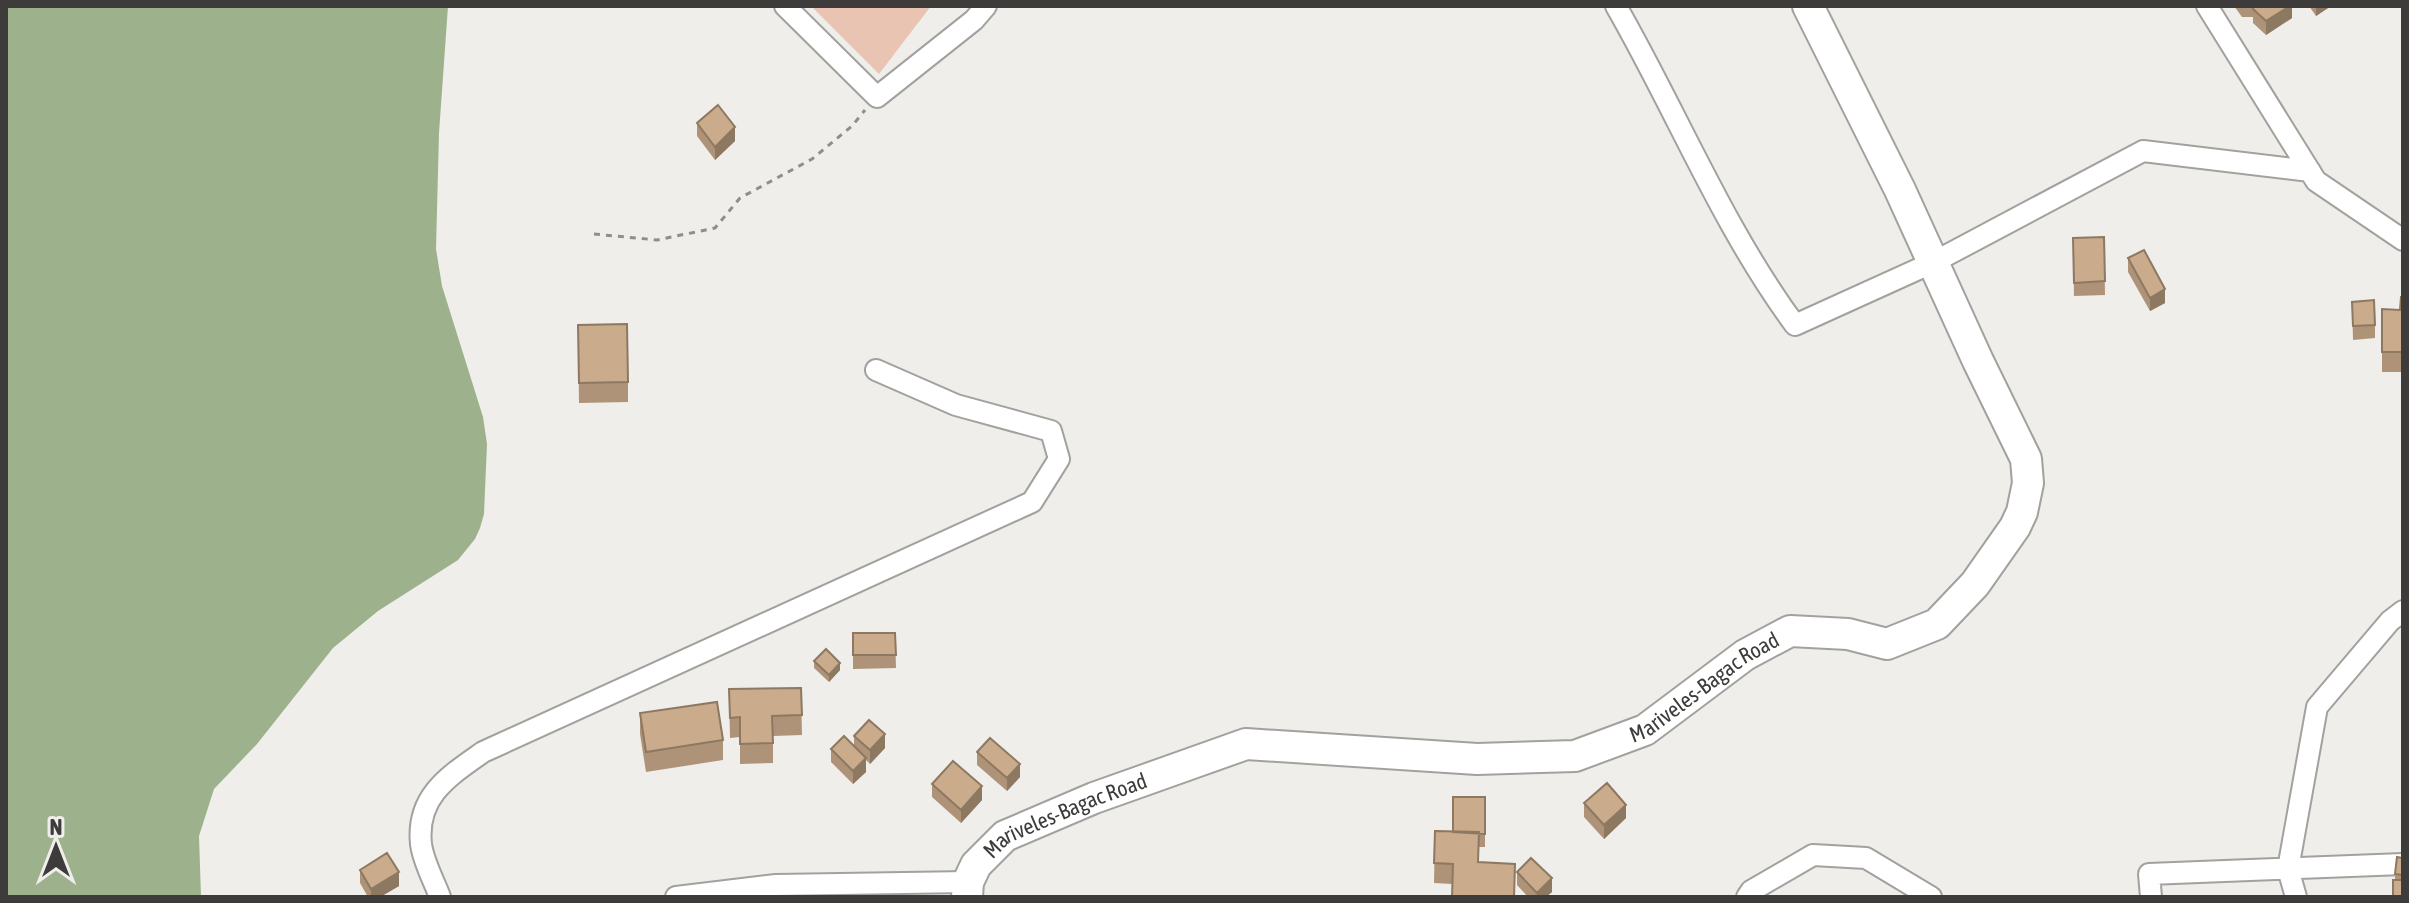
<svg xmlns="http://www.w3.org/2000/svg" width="2409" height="903" font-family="'Asap Condensed',sans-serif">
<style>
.green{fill:#eac4b3}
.water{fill:#9db18c}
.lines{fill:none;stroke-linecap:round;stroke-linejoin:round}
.minor-casing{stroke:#a2a19d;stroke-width:24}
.primary-casing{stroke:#a2a19d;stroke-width:34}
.path{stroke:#8f8e8c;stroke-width:3;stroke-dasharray:6 6;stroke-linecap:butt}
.minor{stroke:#fff;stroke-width:20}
.primary{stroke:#fff;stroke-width:30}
.wall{fill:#ae9378}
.shaded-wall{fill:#8d7861}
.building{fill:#caab8b;stroke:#8d7861;stroke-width:2}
.labels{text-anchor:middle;stroke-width:7;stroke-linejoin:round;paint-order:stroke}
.street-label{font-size:22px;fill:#3d3c3b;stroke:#efeeea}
</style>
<rect width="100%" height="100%" fill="#efeeea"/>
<path class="green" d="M811,6H931L879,74Z"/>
<path class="water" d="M6,6H448L439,133L436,249L442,286L483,417L487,444L484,514L480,528L475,539L458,560L378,611L333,648L257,744L214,789L199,836L201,897H6Z"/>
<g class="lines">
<g class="minor-casing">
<path id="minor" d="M785,6L877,97L974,20L986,6
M1616,6C1677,112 1722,226 1795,325L1934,262L2143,151L2310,171
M2207,6L2316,181L2403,240
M440,897C434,881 423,861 421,844C416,796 449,776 483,752L1032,502L1059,459L1051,431L956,405L876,370
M676,897L776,885L968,882
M1747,897L1751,891L1813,855L1866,858L1931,897
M2151,897L2149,874L2403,864
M2296,897L2288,869L2317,707L2390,621L2403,611"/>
</g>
<g class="primary-casing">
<g id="primary">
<path id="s1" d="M967,897L968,882L976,865L1005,836L1094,798L1246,744L1477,759L1575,756L1645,730L1745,655L1790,631L1848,634L1887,644L1937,624L1975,584L2015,527L2022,512L2028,483L2026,459L1978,361L1900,190L1808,6"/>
</g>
</g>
<path class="path" d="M594,234L657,240L715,228L740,198L812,159L852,126L865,110"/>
<use href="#minor" class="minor"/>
<use href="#primary" class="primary"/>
</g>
<path class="wall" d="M2234,6H2292V18L2266,35L2253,23V17H2242Z
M2309,6H2331L2316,16Z
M697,123L735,141L715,160L697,136Z
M2104,237L2105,295L2074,296L2073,238Z
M2128,258L2165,303L2150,311L2128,272Z
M2403,297V372H2382V352L2400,310Z
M2352,302L2375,325V338L2353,340Z
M578,325L628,382V402L579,403Z
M853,633H895L896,668L853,669Z
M814,661L840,670L829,682L814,668Z
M801,688L802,735L773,736V763L740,764V737L730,738L729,689Z
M640,713L723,740V760L646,772L640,734Z
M854,736L885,748L870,764L866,760V772L853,784L831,762V749L854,746Z
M977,752L1020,777L1007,791L977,765Z
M932,784L982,800L961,823L932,797Z
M1485,797V847H1479L1452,884L1434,883L1435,831L1453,832Z
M1584,803L1626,818L1604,839L1584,817Z
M2403,858V897L2395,880V874Z
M360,870L399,886L380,897H368L360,883Z
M1517,872L1552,892L1546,897H1528L1517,885Z"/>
<path class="shaded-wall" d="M2290,6H2292V18L2266,35V21Z
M2316,6H2331L2316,16Z
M735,127V141L715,160V147Z
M2165,289V303L2150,311V298Z
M840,663V670L829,682V675Z
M885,734V748L870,764V750Z
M866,758V772L853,784V771Z
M1020,764V777L1007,791V778Z
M982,786V800L961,823V810Z
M1626,805V818L1604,839V825Z
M399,872V886L380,897H371V889Z
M1552,878V892L1546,897H1537V893Z"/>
<path class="building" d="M2253,6H2290L2266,21L2253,9Z
M718,105L735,127L715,147L697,123Z
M2104,237L2105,281L2074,283L2073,238Z
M2144,250L2165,289L2150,298L2128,258Z
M2401,297H2403V352H2382V309L2400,310Z
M2374,300L2375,325L2353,326L2352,302Z
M627,324L628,382L579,383L578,325Z
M853,633H895L896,655H853Z
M826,649L840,663L829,675L814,661Z
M801,688L802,715L772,716L773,743L740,744V717L730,718L729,689Z
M717,702L723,740L646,752L640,713Z
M869,720L885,734L870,750L854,736Z
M844,736L866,758L853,771L831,749Z
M990,738L1020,764L1007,778L977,752Z
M953,761L982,786L961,810L932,784Z
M1607,783L1626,805L1604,825L1584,803Z
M1453,797H1485V834L1453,832Z
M1435,831L1479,832L1478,862L1515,864L1514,897H1452L1453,864L1434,863Z
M387,853L399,872L371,889L360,870Z
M2397,857L2403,858V875L2395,874Z
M1531,858L1552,878L1537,893L1517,872Z
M2393,880H2403V897H2393Z"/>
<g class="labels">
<g class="street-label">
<text dy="8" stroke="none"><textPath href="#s1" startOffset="810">Mariveles-Bagac Road</textPath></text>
<text dy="8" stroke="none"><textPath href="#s1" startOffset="138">Mariveles-Bagac Road</textPath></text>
</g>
</g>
<rect width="2409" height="903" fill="none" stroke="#3d3c3b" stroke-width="16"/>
<g transform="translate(56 847)" stroke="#efeeea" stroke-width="6" paint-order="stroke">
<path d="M0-6L14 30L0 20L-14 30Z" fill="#3d3c3b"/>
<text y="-12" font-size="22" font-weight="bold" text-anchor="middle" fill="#3d3c3b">N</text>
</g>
</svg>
